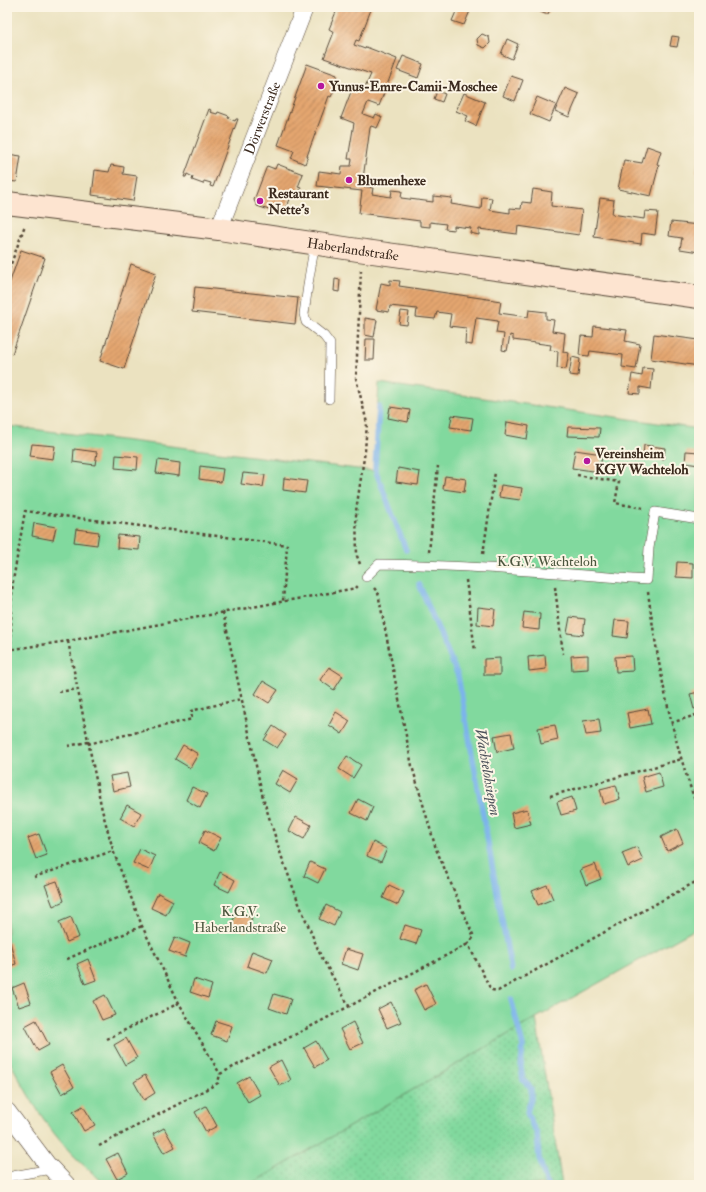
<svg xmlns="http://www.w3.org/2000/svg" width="706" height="1192" font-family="'IM FELL Double Pica',serif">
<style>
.grass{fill:url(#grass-dots);stroke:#5e825e}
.green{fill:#81d99e;stroke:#5e825e}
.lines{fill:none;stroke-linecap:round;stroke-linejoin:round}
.stream{stroke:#7bb4eb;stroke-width:5.5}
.building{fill:url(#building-hatch)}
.lane-casing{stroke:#554636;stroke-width:10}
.street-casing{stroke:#554636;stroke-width:18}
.secondary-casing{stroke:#554636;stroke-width:24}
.path{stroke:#554636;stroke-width:2.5;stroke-dasharray:3 3;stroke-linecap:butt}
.lane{stroke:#fff;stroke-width:9}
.street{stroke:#fff;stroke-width:17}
.secondary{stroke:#fde4d0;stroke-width:22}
.poi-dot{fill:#b5179e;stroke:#fcf5e5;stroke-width:1.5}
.labels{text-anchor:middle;stroke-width:4;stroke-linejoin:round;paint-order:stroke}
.poi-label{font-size:14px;font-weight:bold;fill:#3b2a1e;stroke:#fcf5e5;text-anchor:start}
.street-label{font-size:14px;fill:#3b2a1e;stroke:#fcf5e5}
.park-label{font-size:14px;fill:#4c563e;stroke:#fcf5e5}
.water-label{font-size:15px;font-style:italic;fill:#4e535c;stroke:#fcf5e5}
</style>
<defs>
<pattern id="grass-dots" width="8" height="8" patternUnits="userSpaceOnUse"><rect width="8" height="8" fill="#81d99e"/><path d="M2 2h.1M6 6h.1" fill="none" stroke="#70ba88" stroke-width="1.8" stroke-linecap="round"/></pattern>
<pattern id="building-hatch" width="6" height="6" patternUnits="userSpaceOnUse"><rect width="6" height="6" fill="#e4a670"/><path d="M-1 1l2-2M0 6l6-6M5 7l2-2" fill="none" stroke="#ba875b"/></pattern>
</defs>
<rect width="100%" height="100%" fill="#fcf5e5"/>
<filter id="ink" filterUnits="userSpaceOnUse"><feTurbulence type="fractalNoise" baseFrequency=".025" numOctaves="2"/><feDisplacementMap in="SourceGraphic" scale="8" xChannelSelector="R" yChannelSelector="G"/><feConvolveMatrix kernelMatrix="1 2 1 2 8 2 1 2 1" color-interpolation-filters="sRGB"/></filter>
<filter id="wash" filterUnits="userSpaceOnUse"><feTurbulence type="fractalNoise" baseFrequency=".012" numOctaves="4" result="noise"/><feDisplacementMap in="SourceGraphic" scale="16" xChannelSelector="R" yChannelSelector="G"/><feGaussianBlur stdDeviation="0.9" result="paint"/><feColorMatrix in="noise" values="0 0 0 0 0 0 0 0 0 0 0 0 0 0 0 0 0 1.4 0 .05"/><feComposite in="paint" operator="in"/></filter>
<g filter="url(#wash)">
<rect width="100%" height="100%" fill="#ebe2c0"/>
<path class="grass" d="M536,1018L562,1185H249Z"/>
<path class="green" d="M379,383L699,429V927L536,1018L249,1185H106C95,1175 84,1166 74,1156C45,1127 26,1092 7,1056V426L374,471Z"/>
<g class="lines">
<path class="stream" d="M379,406L375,469L406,550
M419,584L458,676L511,970
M511,999L523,1046L521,1067L523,1080L531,1088V1099L527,1112L531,1123L537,1133L539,1158L547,1185"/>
</g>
<g id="blocks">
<path class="building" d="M338,7H372L359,41L356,40L354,45L365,49L366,47L397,59L379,106L368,102L363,114L374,118L376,114L382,117L377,128L371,126L370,128L362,186L373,188L372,194L391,197L392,190L402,191L401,198L433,202V196L452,198L451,204L481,209L482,197L492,198L490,210L510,213V208L521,209L522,202L531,203L533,189L552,192L551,206L582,210L579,235L518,226L517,234L479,229V235L470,233L471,228L462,227L454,226V230L445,229L446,224L430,222V227L420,226V221L359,213L362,191L317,186L319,171L341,174L342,166H351L352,159H348L354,123L341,118L354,84L365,88L371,74L324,58L334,32L329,29Z
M458,7L470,11L464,25L452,21Z
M530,7H551L548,14H545Z
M482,34L489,37L490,43L485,48L478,45L477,39Z
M672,36L679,37L677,47L670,46Z
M507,39L518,44L512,59L501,54Z
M403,56L423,64L418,78L397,70Z
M307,64L337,75L335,82L337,83L331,97L329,96L307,156H308L305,164L291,158L294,151L278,145Z
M511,76L523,80L515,101L503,96Z
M565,88L579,94L569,117L555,111Z
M437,91L445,94L442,102L434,99Z
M464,93L485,102L476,126L465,121L468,116L456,111Z
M537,97L556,105L549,122L530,114Z
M209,109L211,110L210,112L217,114L218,112L229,116L228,118L235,121L236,119H238L213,187L210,186L211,183L204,181L203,184L192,180L193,177L187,174L186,177H184Z
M647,146L661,151L657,164L659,165L651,196L618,189L624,160L642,163Z
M7,154L21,156L17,182L7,181Z
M698,163H699V173L696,172Z
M277,164L303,174L298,187L301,188L299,193L293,191L284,215L257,206L254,200L267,166L275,169Z
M111,165L124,167L123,174L137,176L133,201L92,195L95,170L109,172Z
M600,198L614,200L612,214L644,219L645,211L658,212L655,235L642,233L641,244L594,237Z
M671,222L699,225V252L680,249L682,238L669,236Z
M21,250L45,258L12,354L7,352V290Z
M131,264L156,273L124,369L100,361Z
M335,279L340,280L339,292L334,291Z
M390,280L400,281L399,286L501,301L499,313L528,317L529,310L546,312V319L554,320L552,331L565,333L563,352L569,353L566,369L557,368L558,351L550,350L551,345L513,340V336L510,335L507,351L502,350L504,334L496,333L498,321L476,318L472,345L465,344L466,328L449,326L451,314L437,312L435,319L416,317L417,309L390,306L389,312L376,310L381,283L390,285Z
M195,287L298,298L295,324L192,312Z
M401,311L409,312L407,325L399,324Z
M365,318L377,320L374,337L365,335Z
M594,326L627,330L625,341L640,344L636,369L622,367L623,355L590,351L589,356L579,355L581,336L593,337Z
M654,334L699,340V366L651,359Z
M366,339H375L374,360H365Z
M572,357L580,359L578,376L569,375Z
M643,368L653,369L651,389L640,387V394L629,393L632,374L642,376Z
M390,407L410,410L408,422L388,418Z
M452,415L473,418L471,430L450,427Z
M507,422L529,426L527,439L505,435Z
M568,427L600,428L599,437L567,436Z
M32,444L55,446L53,459L30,456Z
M644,445L665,448L664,459L643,457Z
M74,449L97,452L95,465L73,462Z
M575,450L602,454L600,472L572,468Z
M686,451L699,452V465L685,463Z
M116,455L138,457L137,470L115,468Z
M158,460L180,463L179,476L156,473Z
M200,466L223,469L221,482L199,479Z
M398,468L420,472L418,485L396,482Z
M243,473L265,475L263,487L241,484Z
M445,476L466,479L464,492L443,489Z
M284,478L307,481L305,493L283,490Z
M501,485L522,488L520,500L499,497Z
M34,523L56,527L53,540L32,536Z
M76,529L99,532L97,545L74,542Z
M118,535L140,537L139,550L117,548Z
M677,562L693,563V578L676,577Z
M478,607L495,609L493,626L477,624Z
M524,612L540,614L539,630L522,628Z
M570,617L585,619L583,635L567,633Z
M615,620L629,621L627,638L613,636Z
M545,655L546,669L529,671L528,657Z
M588,655V669L572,670L571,656Z
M632,656L633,671L616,672L615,657Z
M500,658V675H484V659Z
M329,667L343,676L334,690L320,680Z
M263,681L278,690L269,703L255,694Z
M699,692V707L694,709L690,694Z
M648,709L651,724L630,728L627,713Z
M336,712L350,721L342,734L329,725Z
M599,719L601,733L586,735L583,721Z
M555,725L558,740L541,744L538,728Z
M273,726L286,735L277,748L264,740Z
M511,733L514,748L497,752L494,736Z
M183,745L198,754L190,768L175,759Z
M347,756L361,765L353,778L339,769Z
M283,770L298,779L290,793L275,784Z
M659,772L663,787L646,792L642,777Z
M127,773L130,787L113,791L110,776Z
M616,785L620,799L604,804L600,789Z
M192,787L207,794L200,808L186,800Z
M572,797L576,811L561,815L557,802Z
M358,799L373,807L367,821L351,813Z
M127,805L141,813L134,826L120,818Z
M527,809L531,824L514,828L511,813Z
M296,817L311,825L304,839L289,831Z
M677,829L683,843L667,851L661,837Z
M205,830L221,838L214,851L199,843Z
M39,834L47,855L36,859L28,838Z
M373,842L387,849L381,862L367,856Z
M637,847L643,860L628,867L622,853Z
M140,849L155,856L149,870L133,863Z
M310,862L325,869L318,883L304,876Z
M595,864L601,879L586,885L580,870Z
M220,872L235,880L229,892L214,885Z
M57,881L64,901L53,906L45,885Z
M389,885L404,892L398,905L383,898Z
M547,885L553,899L538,905L532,891Z
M158,893L173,901L166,915L151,908Z
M326,905L340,912L334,926L319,919Z
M237,912L252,918L246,932L231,925Z
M71,917L79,937L67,942L59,922Z
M405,925L421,930L416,944L400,939Z
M175,937L190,943L185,957L169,951Z
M10,942L16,964L7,967V943Z
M346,949L363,954L358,970L341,964Z
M252,951L273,959L267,973L247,966Z
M88,959L96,980L85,984L77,964Z
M194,979L212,985L208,998L190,992Z
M24,983L31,1003L19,1007L12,988Z
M426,984L436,1004L424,1010L414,990Z
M274,994L291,999L286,1014L269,1008Z
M105,995L115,1015L102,1020L93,1001Z
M391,1002L401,1022L387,1028L378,1009Z
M36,1020L49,1045L38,1051L25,1026Z
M216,1021L232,1026L227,1041L211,1035Z
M353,1022L363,1043L350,1049L340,1029Z
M126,1038L137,1058L125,1065L114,1045Z
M316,1041L327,1060L315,1067L304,1048Z
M281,1060L291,1080L280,1086L269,1067Z
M62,1065L74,1087L62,1094L50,1072Z
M145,1075L155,1093L144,1100L134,1082Z
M249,1076L260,1095L248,1102L237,1083Z
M83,1106L95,1125L84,1131L73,1112Z
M206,1106L217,1126L206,1132L195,1112Z
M164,1128L175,1147L164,1153L153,1134Z
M118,1153L128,1173L117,1179L106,1159Z"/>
</g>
</g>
<g filter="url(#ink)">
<use href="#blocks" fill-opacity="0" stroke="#554636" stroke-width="1"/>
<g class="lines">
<g class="lane-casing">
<path id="lane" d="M315,243L309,278L304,314L306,322L324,336L330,344L329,399
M366,577L379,564C468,565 557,573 647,580L649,548L655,512L699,519
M7,1177L51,1169"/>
</g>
<g class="street-casing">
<g id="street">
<path id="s1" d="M219,229L305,7"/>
<path d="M7,1111L47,1164L67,1185"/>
</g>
</g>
<g class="secondary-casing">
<g id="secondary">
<path id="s2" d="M7,203L219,229L358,250L699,297"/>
</g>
</g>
<path class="path" d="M7,275L25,225
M577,475L619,482L615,503L643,508
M429,552L438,466
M483,554L495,472
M360,564L357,556L356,511L365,451L367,423L356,378L361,270
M466,580L475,651
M555,587L563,654
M374,588L378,593L412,766L436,849L474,937L468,944L489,986L492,990L498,991L699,880
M648,592C658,666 672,741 699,811
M223,612L263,798L281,855L298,901L320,954L349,1006
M68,641L102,810L114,853L142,926L179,1003L220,1074
M11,649V606L13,581L25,511L287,545L283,601
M7,650L68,641L356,588L358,586
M59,692L78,689
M671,723L699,714
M88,744L192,719L191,711L241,699
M68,746L88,742
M550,796L682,759
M34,877L113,851
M67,959L142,926
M107,1039L179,1003
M99,1146L218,1083L220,1074L468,944"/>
<use href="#lane" class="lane"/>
<use href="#street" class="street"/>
<use href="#secondary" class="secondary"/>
</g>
</g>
<g class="poi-dot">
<circle cx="321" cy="86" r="4"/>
<circle cx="349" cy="180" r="4"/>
<circle cx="260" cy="201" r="4"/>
<circle cx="587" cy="461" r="4"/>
</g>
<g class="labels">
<g class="poi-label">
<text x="329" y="91">Yunus-Emre-Camii-Moschee</text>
<text x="357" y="185">Blumenhexe</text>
<text x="268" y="198">Restaurant<tspan x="268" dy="16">Nette's</tspan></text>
<text x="595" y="458">Vereinsheim<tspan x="595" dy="16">KGV Wachteloh</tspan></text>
</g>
<g class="street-label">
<text dy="5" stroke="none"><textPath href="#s1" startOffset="119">Dörwerstraße</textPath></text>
<text dy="5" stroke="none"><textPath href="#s2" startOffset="349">Haberlandstraße</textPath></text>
</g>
<g class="park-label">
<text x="547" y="566">K.G.V. Wachteloh</text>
<text x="240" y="916">K.G.V.<tspan x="240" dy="16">Haberlandstraße</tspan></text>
</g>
<g class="water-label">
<text transform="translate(488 772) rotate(80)" y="5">Wachtelohsiepen</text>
</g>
</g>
<rect width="706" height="1192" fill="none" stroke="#fcf5e5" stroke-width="24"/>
</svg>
